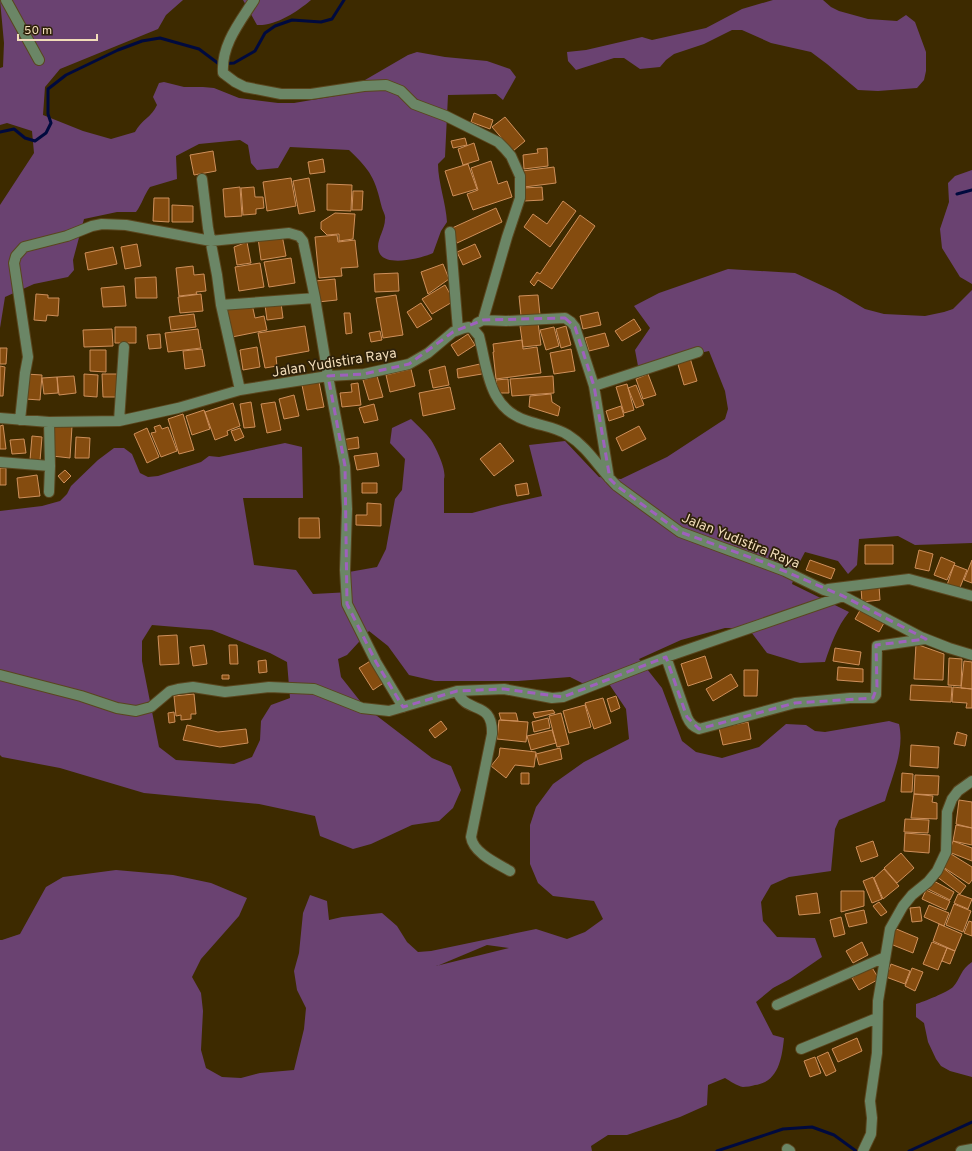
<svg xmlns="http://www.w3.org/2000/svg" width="972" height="1151" font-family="Overpass,sans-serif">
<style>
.green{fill:#6a4271;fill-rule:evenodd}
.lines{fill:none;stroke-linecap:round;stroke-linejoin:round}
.stream{stroke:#000a3e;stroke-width:3}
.building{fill:#854c0f;stroke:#ce8f5a}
.minor-casing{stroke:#5a461e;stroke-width:12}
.minor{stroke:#6b8666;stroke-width:10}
.marked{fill:none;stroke:#9e61bd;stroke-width:3;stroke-dasharray:8 5;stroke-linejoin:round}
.labels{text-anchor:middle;stroke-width:3.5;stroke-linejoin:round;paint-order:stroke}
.street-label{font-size:14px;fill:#f1dcb9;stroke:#2e210a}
</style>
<rect width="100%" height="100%" fill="#3d2a00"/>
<path class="green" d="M0,0H183L166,15L158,29L60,69L45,87L43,115L83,131L111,139L135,132C141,120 152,117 157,105L153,97L159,83L164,82L184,87H203L214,88L239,98L278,103H294L359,92L365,80L408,55L417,52L445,57L487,61L510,69L516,77L503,100L496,94L448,95L445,157L438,164C438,182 446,203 447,222L441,231L433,253C422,258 385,268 379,252C375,241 385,231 385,219C386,216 383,211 382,208C375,178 371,171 349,150L290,147L278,168L257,170L251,163L248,145L240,140L199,144L176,156L177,179L150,187C144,195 142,204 136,212H117L84,219L73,260L74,270L68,277L34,284L5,297L0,328V205L34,153L32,131L7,123L0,125V68L3,67L4,43Z
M243,0H311C297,12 276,26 257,25Z
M773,0H823L831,7L839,11L868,19L897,21L906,15L915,22L926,52V71L924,80L917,88L878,91L858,90L827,64L811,52L771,43L742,30H732L704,44L674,54L666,60L660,67L640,69L624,58H614L576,70L568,61L567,52L586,50L642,37L652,40L706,28L742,9Z
M972,170V284L960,277L942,248L940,229L949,202L948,183L955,176Z
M728,269L795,273L836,292L865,309L884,314L925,316L944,312L953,309L972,290V543L915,545L898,536L859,539L857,565L848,574L838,561L805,552L797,567L792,584L849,612C837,627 831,644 825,662L800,663L767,653L748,628H725L681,640L639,659L662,688L682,741L696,752L722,758L759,747L786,724L806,725L815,731L825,732L889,721L899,724C905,750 892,776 885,801L839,820L835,829L831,871L789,877L771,885L761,902L763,921L777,937L815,938L822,957L790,979L773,988L756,1002L773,1035L784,1038C782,1057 779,1082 755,1085C752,1086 746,1087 743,1087C737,1086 730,1081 725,1078L708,1085L707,1105L680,1117L627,1135H608L591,1146L592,1151H0V940H2L20,934L46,887L63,877L116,870L173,875L211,883L247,898L239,916L201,959L192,977L201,993L203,1011L201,1050L206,1068L222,1077L241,1078L260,1073L294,1070L304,1029L306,1008L297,990L294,971L299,953L303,913L310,895L327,901L329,920L342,917L382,913L397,926L407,942L418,952L431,951L536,929L567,939L585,932L603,919L594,901L553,896L538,883L530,864V825L536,807L553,784L584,762L629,739L626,709L603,675L584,684L570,677L518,681H435L409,675L388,646L369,631L347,655L338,659L341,677L364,706L432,758L451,766L461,790L453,808L439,821L412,825L371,844L353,849L320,836L315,816L259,804L144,793L60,768L2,757L0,755V511L42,506L60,501L67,494L71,486L98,460L114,448H124L132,454L140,473L148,477L158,476L201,462L209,456L219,457L285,443L302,447L303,498H243L254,565L296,570L313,594L351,592L349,572L377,567L386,549L395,499L402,490L405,459L390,443L392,428L411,419C418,426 426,433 431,440C436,448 447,470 444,479V513H472L502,505L542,496L529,445L565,441L599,477L621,479L667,457L725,419L728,409L725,391L709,351L638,366L635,350L650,328L634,306L659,293ZM152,625L212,630L270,653L287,662L290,698L271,705L261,721L260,740L252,757L234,764L176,760L159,747L142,661V641ZM487,945L509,948L436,966H437Z
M972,962V1077L950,1071L941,1066L936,1059L928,1042L924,1023L916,1017V1004C923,1002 948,992 953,987C961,978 960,970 972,962Z"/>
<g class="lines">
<path class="stream" d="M0,132L14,129L25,138L35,141L46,133L51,123L48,114V89L66,75L118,50L142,41L160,38L199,49L219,64L234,63L255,51L265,33L275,26L292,20L321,22L332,19L344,0
M957,194L972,190
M717,1151L783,1129L812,1127L834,1135L856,1151
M909,1151L972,1122"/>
</g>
<path class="building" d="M474,113L493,120L490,129L471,122Z
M505,117L525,141L513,151L492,127Z
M465,138L467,145L453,148L451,141Z
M474,143L479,160L463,165L458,149Z
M547,148L548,166L524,169L523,155L538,153L537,149Z
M213,151L216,171L194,175L190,155Z
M323,159L325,172L310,174L308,162Z
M491,161L498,184L507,181L512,197L473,210L467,194L478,190L471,168Z
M468,164L477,189L453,196L445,171Z
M554,167L556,183L524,187L522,171Z
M291,178L296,206L267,211L263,182Z
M309,178L315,211L299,214L293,181Z
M327,184L352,185L351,211L327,210Z
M240,187L242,216L225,217L223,189Z
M254,187L255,197H263L264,208L256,209V214L243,215L241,188Z
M542,187L543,200L524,201L523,188Z
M353,191H363L362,210H352Z
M154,198H169V222L153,221Z
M563,201L576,211L550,247L524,227L533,214L547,224Z
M172,205L193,206V222H172Z
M496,208L502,222L457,243L450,229Z
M335,213L355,214L353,239L339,241V234L327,235L321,229V222Z
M580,215L595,226L552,289L538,280L534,286L530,282L537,272L540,274Z
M282,235L286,256L261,260L258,238Z
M337,235L338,242L355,240L358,267L341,268L342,276L319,278L315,237Z
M247,242L251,263L237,265L234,247Z
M137,244L141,266L125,269L121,247Z
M475,244L481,257L463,265L457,252Z
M113,247L117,264L88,270L85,253Z
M291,258L295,283L269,287L264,262Z
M260,263L264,287L239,291L235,267Z
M443,264L449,279L428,294L421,272Z
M193,266L194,275L204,274L206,291L196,292L197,294L179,296L176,268Z
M398,273L399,291L375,292L374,274Z
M156,277L157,298H136L135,278Z
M335,279L337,300L318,302L315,281Z
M445,285L454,301L432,314L422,299Z
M124,286L126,306L103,307L101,288Z
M36,294L48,295V298H59L58,316L47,315L46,321L34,320Z
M201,294L203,311L180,313L178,297Z
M396,295L403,335L383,338L376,298Z
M538,295L540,315L521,316L519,296Z
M281,303L283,318L267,320L265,305Z
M421,303L432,319L417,328L407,312Z
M252,304L255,318L264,316L267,330L232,337L227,309Z
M598,312L601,325L583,329L580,316Z
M344,313H350L352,333L346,334Z
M194,314L196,327L171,330L169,317Z
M634,319L641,330L622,341L615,331Z
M538,323L541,345L523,347L520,326Z
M305,326L309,351L276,357L277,366L265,368L258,333Z
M566,326L571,345L561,348L556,329Z
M115,327H136V343H115Z
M554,327L559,346L546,350L540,330Z
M112,329L113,346L84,347L83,330Z
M198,329L201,348L168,352L165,333Z
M380,331L382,340L371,342L369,333Z
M605,333L609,346L589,351L585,338Z
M160,334L161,348L149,349L147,335Z
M468,334L475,345L458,356L451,345Z
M522,340L523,349L537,347L541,373L496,379L493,352H494L493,344Z
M257,347L260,367L243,370L240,350Z
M0,348H7L6,364H0Z
M202,349L205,366L185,369L183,351Z
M571,349L575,371L554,374L550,353Z
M90,350H106V372L90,371Z
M690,358L697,381L684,385L677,361Z
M480,364L482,374L458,378L457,369Z
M0,366L5,367L3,396H0Z
M445,366L449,385L433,388L429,370Z
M411,369L415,386L390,392L386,375Z
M26,374L42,375L40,400L25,399Z
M84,374L98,375L97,397L84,396Z
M102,374H117L118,397H103Z
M648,374L656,395L643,399L636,379Z
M74,376L76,393L59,395L57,377Z
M377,376L383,397L369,400L363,380Z
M553,376L554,393L512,396L510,379Z
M57,377L58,393L44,394L42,378Z
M508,379L509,393H498L496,380Z
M319,382L324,407L307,410L302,385Z
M358,383L361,405L342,407L340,393L352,392L351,384Z
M627,384L634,410L624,413L616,387Z
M636,385L644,405L636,408L628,388Z
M450,387L455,409L423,416L419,393Z
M551,394L552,402L560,407L558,416L529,407L530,396Z
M294,395L299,416L284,419L279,399Z
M251,402L255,427L244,428L240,404Z
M275,402L281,430L267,433L261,404Z
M233,403L240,426L227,431L228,435L215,440L205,412Z
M374,404L378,420L364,423L359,408Z
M621,406L624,416L609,421L606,411Z
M204,410L210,429L192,435L186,416Z
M183,414L194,450L179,454L168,419Z
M54,424L72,426L70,458L52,456Z
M3,425L6,449H0V426Z
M160,425L162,429L168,427L177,451L161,457L151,433L156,432L154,427Z
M639,426L646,439L622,451L616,438Z
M147,428L159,457L147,463L134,434Z
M240,428L244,437L235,441L231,431Z
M32,436L42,437L40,461L30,460Z
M76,437L90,438L89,458H75Z
M358,437L359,448L344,450L342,440Z
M24,439L26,453L12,454L10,440Z
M500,443L514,461L494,476L480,459Z
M377,453L379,466L357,470L354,456Z
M0,468H6V485H0Z
M65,470L71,476L64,483L58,476Z
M37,475L40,496L19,498L17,478Z
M362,483H377V493H362Z
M527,483L529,494L517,496L515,485Z
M367,503L381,504V526L356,525V515H367Z
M299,518H319L320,538H299Z
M865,545H893V564H865Z
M919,550L933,554L929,571L915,568Z
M941,557L955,563L947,580L934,575Z
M810,560L835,569L831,579L806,570Z
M972,560V583L964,580Z
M954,565L967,570L959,590L947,585Z
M879,586L880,600L862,602L861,588Z
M862,607L885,621L879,632L855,619Z
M177,635L179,664L160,665L158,636Z
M916,644L944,654L943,680L914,679Z
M204,645L207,664L193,666L190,647Z
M229,645H237L238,664H230Z
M835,648L861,652L859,665L833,661Z
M705,656L712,678L688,686L681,664Z
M949,658L962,659L961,686L948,685Z
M266,660L267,672L259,673L258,661Z
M372,660L385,682L373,690L359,668Z
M964,661L972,662V689L961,688Z
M838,667L863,669V682L837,680Z
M744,670H758L757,696H744Z
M731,674L738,686L713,701L706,689Z
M222,675H229V679H222Z
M911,685L952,687L951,702L910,700Z
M953,687L972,689V708H966L967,703L952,702Z
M194,694L196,714H191V719L181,720V715L176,716L174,696Z
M616,696L620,708L611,712L607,699Z
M603,698L611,723L594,729L585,703Z
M585,705L591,727L569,733L563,711Z
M553,710L555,713L535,718L533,713Z
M174,712L175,722L169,723L168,713Z
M499,713H516L518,721L501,720Z
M561,713L569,744L557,747L549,716Z
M548,718L550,728L534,732L532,722Z
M499,720L528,722L526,742L497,739Z
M441,721L447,729L435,738L429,730Z
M748,722L751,739L723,745L719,728Z
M187,725L218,732L246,729L248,743L220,747L183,740Z
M552,730L556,743L531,750L527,736Z
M957,732L967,735L965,746L954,744Z
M911,745L939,747L938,768L910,766Z
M500,748L536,752L534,767L515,765L506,778L491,766L499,756Z
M560,748L562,759L539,765L536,754Z
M521,773H529V784H521Z
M902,773L913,774L912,792H901Z
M915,775L939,776L938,795L914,794Z
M914,794L933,796L932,802L937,803V819L911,818Z
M959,800L972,802V828L956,824Z
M905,819L929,820L928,833L904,832Z
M956,825L972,828V845L953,841Z
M905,833L930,835L929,853L904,851Z
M873,841L878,856L861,862L856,847Z
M953,841L972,848V861L949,852Z
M901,853L914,868L897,883L884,868Z
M951,854L972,867V880L969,884L943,867Z
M942,867L966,886L960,894L936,876Z
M884,869L899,886L883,899L874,878Z
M873,877L882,899L872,903L863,881Z
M932,880L954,892L950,900L928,889Z
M926,890L950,901L946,910L922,899Z
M841,891H864V906L841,912Z
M817,893L820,913L799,915L796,896Z
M958,894L972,899L968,909L954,903Z
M879,902L887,912L881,916L873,906Z
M954,904L971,911L963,932L946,925Z
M929,905L949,913L944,926L924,917Z
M920,907L922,921L912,922L910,908Z
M864,910L867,923L849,927L845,914Z
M841,917L845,934L834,937L830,920Z
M969,921L972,922V936L964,933Z
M939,924L962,934L955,951L933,941Z
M894,928L918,938L913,953L888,943Z
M862,942L868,955L853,963L846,951Z
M932,942L947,948L938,970L923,964Z
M947,948L955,951L950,964L942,961Z
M891,964L910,971L905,984L886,977Z
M871,966L879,979L859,990L852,978Z
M912,968L923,972L915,991L905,986Z
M857,1038L862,1051L838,1062L832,1049Z
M828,1052L836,1071L826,1076L817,1057Z
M815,1057L821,1073L810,1077L804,1061Z"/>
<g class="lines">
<g class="minor-casing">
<path id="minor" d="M6,0L39,60
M254,0C240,22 221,45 223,73L235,82L245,87L281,94H311L364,86L386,85L401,91L414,104L446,116L498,142L505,149L511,156L520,176V198L507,237L483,320
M202,179L208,228L217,275L221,305L240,390
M450,232L458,330
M221,305L315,298
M477,323L483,320L506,321L565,318L571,322L575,327L594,386L609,478
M594,386L698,352
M0,418L49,422L119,421L178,408L240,390L328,376L364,374L409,364L428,353L453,332L464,328L469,327L473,329L479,336C488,371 488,409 528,421C542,426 556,427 568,435C589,448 600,470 617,486L680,532L785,571L824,590L843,596L921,637L949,648L972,655
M20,420L25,373L28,357L14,263L16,256L24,247L67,236L92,226L102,224L126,225L211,241L289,233L299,236L303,241L315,298L328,376L345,466L347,509L345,570L347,604L376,662L403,707
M119,421L124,347
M0,462L50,466L49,422
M49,492L50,466
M828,589L909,579L972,596
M666,657L687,717C690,724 693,726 699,729L795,703L850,698H873L876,695L877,646L925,639
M0,675L81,696L117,708L136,711L151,707L170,691L178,689L193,687L225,692L269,687L314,689L362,708L389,711L457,691L504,689L552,698L563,697L666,657L843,596
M457,691C466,715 493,699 492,734L471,837C473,853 498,864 510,871
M777,1005L885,957
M801,1049L877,1018
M787,1149L790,1151
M863,1151L871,1134L872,1118L870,1101L877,1053L878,1001L890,929L903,906L912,895L928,882L937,871L946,852L947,812L952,799L958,791L972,781
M961,1151L972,1149"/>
</g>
<use href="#minor" class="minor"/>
</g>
<path class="marked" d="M565,318L575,327L594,386L610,479L617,486L680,532L763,562L843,596L926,639L876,645L877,687L873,698L795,703L699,729L687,717L666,657L563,697L504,689L457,691L403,707L376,662L347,604L345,466L328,376L364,374L409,364L453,332L483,320Z"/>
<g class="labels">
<g class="street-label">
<text transform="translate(334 362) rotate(-9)" y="5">Jalan Yudistira Raya</text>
<text transform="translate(741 540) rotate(22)" y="5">Jalan Yudistira Raya</text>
</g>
</g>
<path d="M18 34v6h79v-6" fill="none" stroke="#f1dcb9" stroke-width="2"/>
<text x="24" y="34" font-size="12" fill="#f1dcb9" stroke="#2e210a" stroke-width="3" paint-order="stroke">50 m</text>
</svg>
